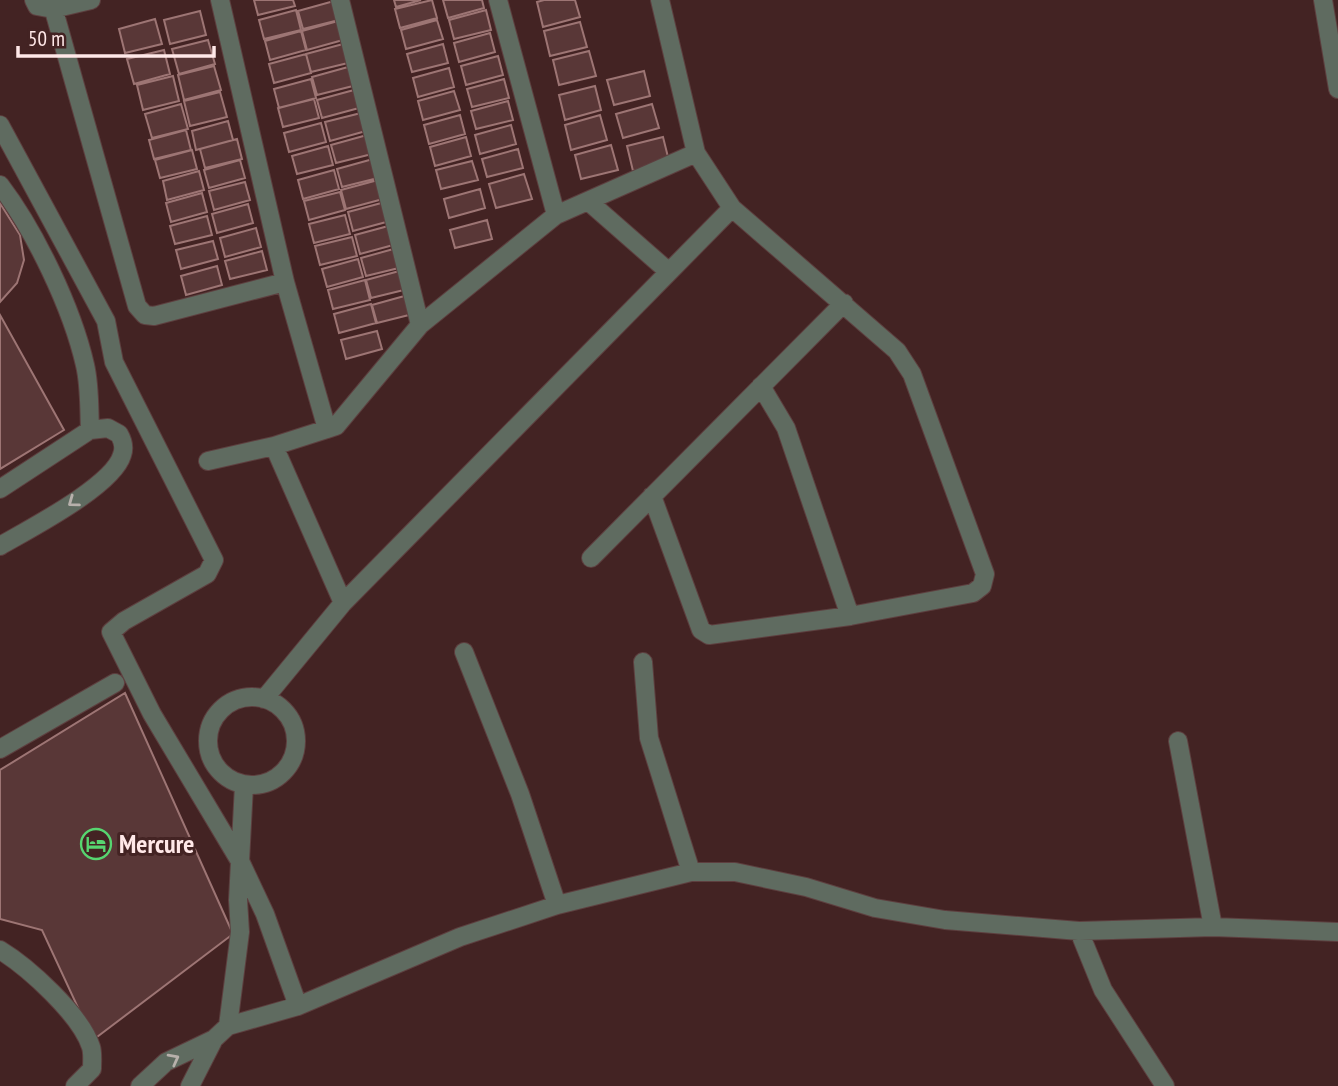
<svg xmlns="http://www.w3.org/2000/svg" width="1338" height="1086" font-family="'PT Sans Narrow',sans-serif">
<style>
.building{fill:#593737;stroke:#9d7574;stroke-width:2}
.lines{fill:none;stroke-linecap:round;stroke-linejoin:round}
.minor-casing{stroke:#5d3f3f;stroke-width:20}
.minor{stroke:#5f6b60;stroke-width:18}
.oneway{stroke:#b7b0ab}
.labels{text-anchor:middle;stroke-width:6;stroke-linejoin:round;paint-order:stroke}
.poi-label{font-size:26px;font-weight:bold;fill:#ffe8e8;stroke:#432323;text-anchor:start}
</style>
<rect width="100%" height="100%" fill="#432323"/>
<path class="building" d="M254,0H293L295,6L258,15Z
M394,0H421L396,7Z
M432,0L437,18L400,28L395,9Z
M443,0H482L484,8L448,18Z
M544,0H575L580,17L543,27L537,2Z
M334,1L339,20L303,29L298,11Z
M296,10L301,30L264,39L259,20Z
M486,10L491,30L454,39L449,20Z
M200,11L206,35L170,44L164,20Z
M155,19L162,44L125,53L119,29Z
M437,20L443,39L406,49L401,30Z
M338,21L343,40L307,50L302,31Z
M580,22L587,47L550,56L544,31Z
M301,31L306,50L270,60L265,41Z
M490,33L495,52L459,62L454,43Z
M208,40L215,64L179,74L172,49Z
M343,44L348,63L311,72L306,54Z
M443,44L448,63L412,72L407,54Z
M164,50L170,74L134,84L127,59Z
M589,51L596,76L559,85L553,60Z
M306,54L311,73L274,83L269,64Z
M498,56L503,75L466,85L461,66Z
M214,66L221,90L184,100L178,75Z
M348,67L353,86L317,95L312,77Z
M449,68L454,87L418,97L413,78Z
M644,71L650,96L614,105L607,80Z
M173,76L179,101L143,110L137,85Z
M311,79L316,98L279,108L274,89Z
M504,79L509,98L472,107L467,89Z
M595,86L601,110L565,120L559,95Z
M354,90L359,108L322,118L317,100Z
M454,91L460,110L423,120L418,101Z
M220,92L227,117L190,126L184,101Z
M314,99L319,118L283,127L278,108Z
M508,101L513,120L476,129L471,111Z
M181,104L188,129L152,138L145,114Z
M652,104L659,128L623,138L616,114Z
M361,113L366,131L330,141L325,122Z
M460,115L465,134L429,144L424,125Z
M600,115L607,140L571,150L565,125Z
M228,121L233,140L196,150L192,131Z
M321,123L326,142L289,152L284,133Z
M511,125L516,144L480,154L475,135Z
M186,130L191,150L154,159L149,140Z
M367,135L372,154L336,163L331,145Z
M466,137L471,156L435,166L430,147Z
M663,137L669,161L633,171L627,146Z
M237,139L242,159L205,168L200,149Z
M611,145L618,170L581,179L575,155Z
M328,146L333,165L297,174L292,156Z
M518,149L523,168L487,177L482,159Z
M192,150L197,169L160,178L155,160Z
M373,159L378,178L342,187L337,169Z
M240,160L245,178L209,188L204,170Z
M472,161L478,180L441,189L436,170Z
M334,170L339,189L303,199L298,180Z
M199,171L204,190L167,200L163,181Z
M524,174L532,199L496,208L489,184Z
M378,180L383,199L346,209L341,190Z
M245,182L250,200L214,210L209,191Z
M480,189L485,208L449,218L444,199Z
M340,192L345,210L309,220L304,201Z
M202,193L207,212L171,222L166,203Z
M385,202L390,221L353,231L348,212Z
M0,203L20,235L24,260L17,283L0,302Z
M248,204L253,223L217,233L212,214Z
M345,215L350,234L314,243L309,224Z
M207,216L212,235L175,244L170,226Z
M487,220L492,239L455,248L450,230Z
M392,225L397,244L360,254L355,235Z
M256,228L261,247L225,257L220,238Z
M352,237L357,256L320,265L315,246Z
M213,241L218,259L181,269L176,250Z
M397,248L403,267L366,276L361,258Z
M262,251L267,270L230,279L225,261Z
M358,259L363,277L327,287L322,269Z
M217,266L222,285L186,295L181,276Z
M403,270L408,289L371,298L366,280Z
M365,280L370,300L333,309L328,290Z
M408,295L413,314L377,323L372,305Z
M371,304L376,323L339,333L334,314Z
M0,315L64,430L0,469Z
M377,331L382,349L346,359L341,340Z
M125,693L233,934L93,1040L42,930L0,919V770Z"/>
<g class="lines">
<g class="minor-casing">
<path id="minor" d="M34,0L37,6L53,9L91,0
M51,0L137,306L145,315L154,316L285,282
M220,0L285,282L327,429L336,426L420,325L556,215L696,153
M340,0L420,325
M498,0L556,215
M1323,0L1338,89
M0,125L106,321L114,362L214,560L207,574L124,621L111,632L152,714L241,863L265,914L298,1006
M0,185C35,231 72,308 85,365C90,386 89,409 90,430
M588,201L669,272
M761,386L786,428L850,616
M327,429L274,446L343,603
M208,461L274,446
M0,489L90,430L108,428L119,434C123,441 125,447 122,455C113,486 29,529 0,546
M652,496L701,630L709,635L850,616L973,593L982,586L985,574L912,374L897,351L732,208
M591,558L844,303
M464,652L520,794L557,905
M643,662L649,738L691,872
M208 741a44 44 0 1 1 88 0a44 44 0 1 1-88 0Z
M264,699L343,603L732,208L696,153L660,0
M1178,741L1213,927
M0,749L115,683
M1079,931L1103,990L1165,1086
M0,950C28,967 81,1015 91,1047C93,1053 92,1062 92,1069L75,1086
M228,1026L240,932L238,900L244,785
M140,1086L166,1062L214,1039L228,1026L298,1006L460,937L557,905L691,872H735L806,887L875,908L945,920L1079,931L1213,927L1338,932
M190,1086L214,1039"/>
</g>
<use href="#minor" class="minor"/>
</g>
<defs><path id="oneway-chevron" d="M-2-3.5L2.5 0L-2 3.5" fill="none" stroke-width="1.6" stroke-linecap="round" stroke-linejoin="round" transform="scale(1.75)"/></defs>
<g class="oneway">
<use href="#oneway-chevron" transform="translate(73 502) rotate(144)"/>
<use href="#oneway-chevron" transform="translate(174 1059) rotate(-28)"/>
</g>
<defs>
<g id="hotel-ring" transform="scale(1.575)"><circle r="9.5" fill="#432323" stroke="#57d570" stroke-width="1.5"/><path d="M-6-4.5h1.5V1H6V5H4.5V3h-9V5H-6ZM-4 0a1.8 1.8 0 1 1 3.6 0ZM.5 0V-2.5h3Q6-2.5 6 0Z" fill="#57d570"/></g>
</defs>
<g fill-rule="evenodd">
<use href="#hotel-ring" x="96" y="844"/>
</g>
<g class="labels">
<g class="poi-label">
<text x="119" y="853">Mercure</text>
</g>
</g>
<path d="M18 46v10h196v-10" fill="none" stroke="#ffe8e8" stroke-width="3.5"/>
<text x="28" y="46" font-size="21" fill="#ffe8e8" stroke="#432323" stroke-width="5" paint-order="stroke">50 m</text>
</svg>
